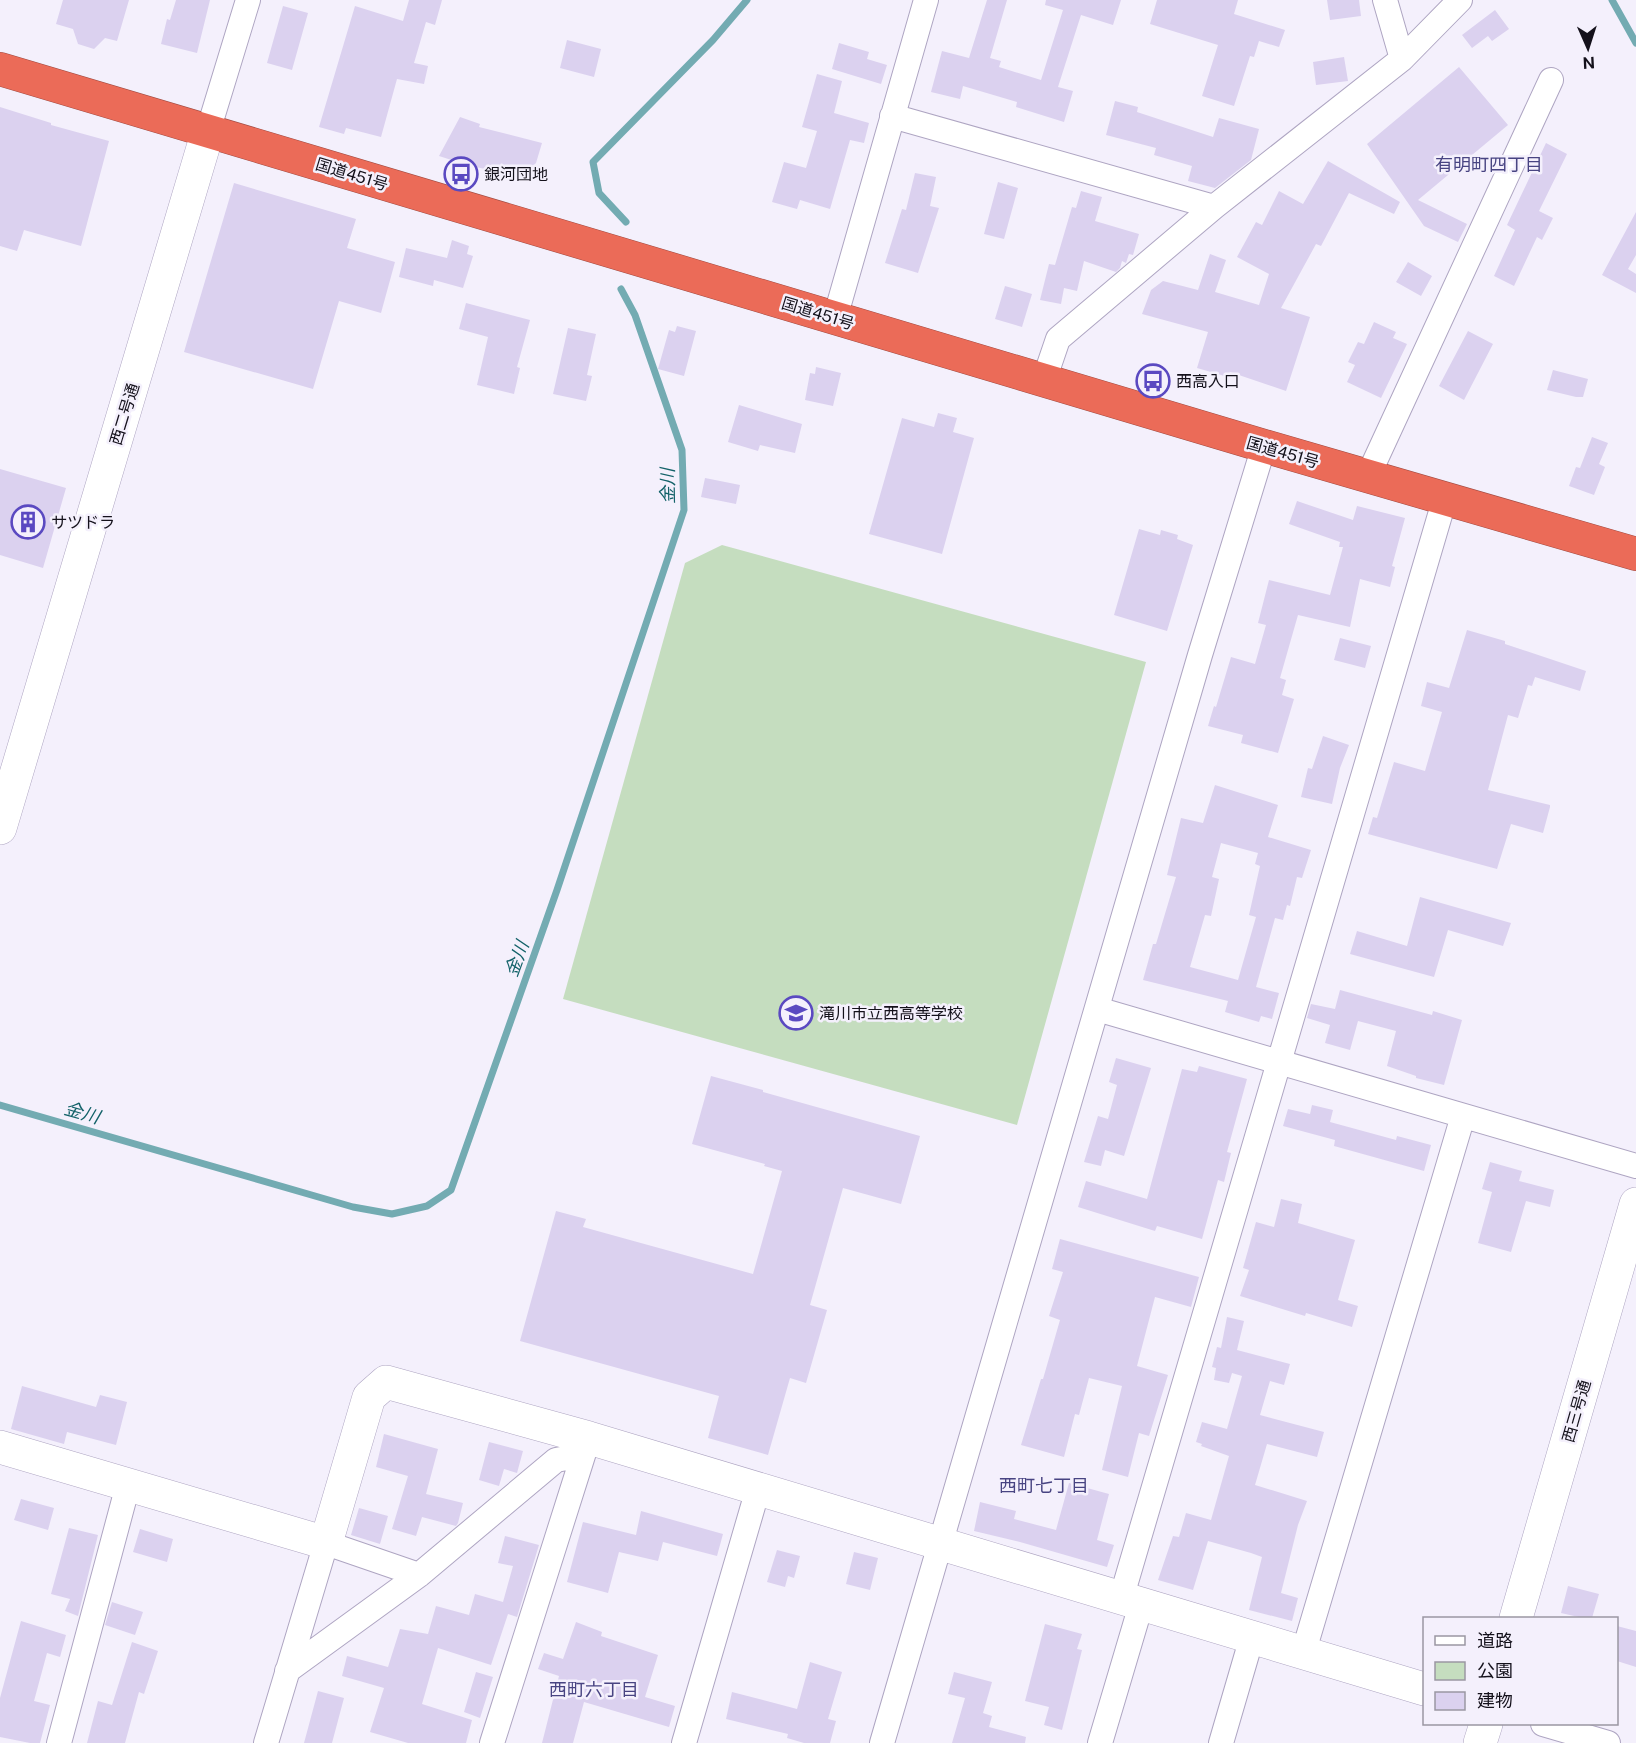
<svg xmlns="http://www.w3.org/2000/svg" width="1636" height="1743" font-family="'Public Sans','Noto Sans JP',sans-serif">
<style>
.green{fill:#c5ddbf}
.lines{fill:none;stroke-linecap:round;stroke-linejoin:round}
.stream{stroke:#73abb2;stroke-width:7}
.building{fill:#dbd1ef;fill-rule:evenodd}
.street-casing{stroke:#aea5c2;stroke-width:26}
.secondary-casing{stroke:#aea5c2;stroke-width:34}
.highway-casing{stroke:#a04c43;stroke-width:34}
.street{stroke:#fff;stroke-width:24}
.secondary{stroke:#fff;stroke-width:33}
.highway{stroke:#eb6b58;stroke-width:33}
.labels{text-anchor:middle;stroke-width:5;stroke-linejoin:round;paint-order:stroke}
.street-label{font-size:16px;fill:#14111b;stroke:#f4f0fc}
.poi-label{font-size:16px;fill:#14111b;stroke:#f4f0fc;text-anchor:start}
.neighbourhood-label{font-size:18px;fill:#484482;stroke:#f4f0fc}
.water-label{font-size:18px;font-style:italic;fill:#136269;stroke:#f4f0fc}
</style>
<rect width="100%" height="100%" fill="#f4f0fc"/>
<path class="green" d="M722,545L1146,662L1017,1125L563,999L685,563Z"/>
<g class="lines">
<path class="stream" d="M1612,0L1636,43
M626,222L599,193L593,162L713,40L747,0
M0,1105L353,1207L392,1214L427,1206L451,1190L557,890L684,510L682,450L635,315L621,289"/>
</g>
<path class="building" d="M63,0H129L117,41L105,38L94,49L78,44L73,29L56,24Z
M176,0H210L197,53L161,44L167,19L170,20Z
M409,0H442L435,25L426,22L414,63L428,66L424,84L397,79L381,137L346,128L344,134L319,127L355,6L403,21Z
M987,0H1007L990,58L1001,61L999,67L1041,80L1063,10L1045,5L1046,0H1121L1113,25L1081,15L1058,87L1073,91L1064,122L1016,107L1017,102L963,86L960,99L931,92L942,51L969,58Z
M1157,0H1238L1234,14L1285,30L1279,47L1259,41L1254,57L1250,56L1234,106L1202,96L1218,45L1150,24Z
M1327,0H1359L1361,16L1330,20Z
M283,6L308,13L292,70L267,63Z
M1495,10L1509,29L1492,41L1488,36L1472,48L1462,35Z
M567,40L601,49L594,77L560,68Z
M839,43L869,52L867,59L887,65L881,84L832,69Z
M1344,57L1348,81L1316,85L1313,62Z
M1459,67L1508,125L1418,200L1467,224L1458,242L1424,226L1367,144Z
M817,74L842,81L834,113L869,123L864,143L850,140L830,209L800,200L797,209L772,202L784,162L806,168L817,131L802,127Z
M1115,101L1138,107L1137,112L1213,137L1219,118L1259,129L1251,160L1215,188L1188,181L1192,166L1154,155L1156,148L1106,135Z
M0,107L51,123V125L109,141L81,246L24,230L17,251L0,246Z
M460,117L480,124L479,127L542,143L536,163L522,177L467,165L439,156Z
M1546,143L1567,154L1539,211L1553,218L1542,240L1537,237L1514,286L1494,276L1515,230L1507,225Z
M1328,161L1400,202L1394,214L1349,193L1321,246L1316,244L1281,308L1310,317L1286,391L1230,372L1228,377L1197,368L1208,332L1142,314L1151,290L1163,281L1198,290L1210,254L1226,260L1215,292L1259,305L1269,274L1237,257L1256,222L1262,225L1279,191L1303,204Z
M915,173L936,177L930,206L939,208L918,273L885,263L902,209L906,210Z
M998,182L1018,188L1004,239L984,234Z
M234,183L356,219L347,248L395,262L381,313L339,301L313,389L184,352Z
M1081,191L1102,197L1095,221L1139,234L1133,255L1129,254L1126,263L1122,261L1120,268L1116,272L1084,261L1077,291L1064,288L1061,304L1040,300L1049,264L1055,265L1072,207L1076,208Z
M1636,212V255L1628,269L1636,274V293L1602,275Z
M452,240L469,246L467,254L473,256L463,288L434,280L433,286L399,277L406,248L447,258Z
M1408,262L1432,276L1421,296L1396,282Z
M1005,286L1032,294L1022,327L995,319Z
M466,303L530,320L517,367L520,368L514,394L477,385L488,337L459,329Z
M1374,322L1396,332L1393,338L1407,344L1381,398L1347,382L1355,365L1348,362L1358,342L1364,344Z
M677,326L696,331L684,376L658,369L669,330L675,332Z
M568,328L596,334L587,375L592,376L586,401L553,394Z
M1468,331L1493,344L1464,400L1439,386Z
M816,367L841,373L833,406L805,400L810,373L815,374Z
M1553,370L1588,379L1583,397H1576L1547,390Z
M739,405L802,424L795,453L760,445L758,451L728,442Z
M938,413L957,418L953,432L974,438L942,554L869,534L902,418L934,427Z
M1592,437L1608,443L1599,464L1605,467L1594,495L1569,486L1576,467L1580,468Z
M0,469L66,488L43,568L0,555Z
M705,478L740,485L736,504L701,497Z
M1297,501L1353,520L1357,506L1405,518L1392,566L1395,567L1390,587L1360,579L1350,627L1298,615L1280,678L1286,680L1282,695L1294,699L1278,753L1241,743L1243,735L1208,726L1214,706L1216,707L1231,657L1255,664L1266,625L1258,623L1269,580L1330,595L1343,547H1339L1340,542L1289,524Z
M1139,529L1160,535L1161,530L1178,535L1177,539L1193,545L1167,631L1114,615Z
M1467,630L1505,641V644L1586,671L1580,691L1535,677L1532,686L1528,685L1518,718L1508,715L1488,790L1550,805V807L1543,833L1511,824L1497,869L1368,834L1373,817L1377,818L1394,762L1425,771L1442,712L1421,706L1427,682L1449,688Z
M1340,638L1371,646L1365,668L1334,660Z
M1323,736L1349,745L1340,768L1332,804L1301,797L1308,768L1312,769Z
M1215,785L1278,805L1268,837L1311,850L1302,878L1297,877L1290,906L1287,905L1283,920L1275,918L1256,987L1279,993L1272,1019L1261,1016L1259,1022L1225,1012L1228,1001L1143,980L1153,944H1156L1176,877L1167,875L1181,818L1203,823ZM1221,843L1258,853L1255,864L1260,866L1249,915L1256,917L1238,980L1190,967L1205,915L1211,916L1219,879L1212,877Z
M1420,897L1511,923L1503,946L1448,930L1434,977L1350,954L1357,931L1407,946Z
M1340,990L1432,1015L1433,1011L1462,1020L1444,1085L1416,1078V1076L1387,1066L1396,1031L1358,1021L1350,1050L1325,1043L1330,1025L1307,1018L1311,1004L1335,1009Z
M1116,1058L1151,1068L1124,1156L1105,1150L1101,1166L1084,1162L1098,1116L1108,1119L1117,1085L1109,1082Z
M1199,1066L1247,1079L1227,1152L1231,1153L1224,1182L1218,1180L1202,1239L1157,1226L1155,1231L1078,1207L1086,1181L1147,1199L1182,1069L1197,1072Z
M711,1076L763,1090V1092L920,1136L901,1204L843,1188L810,1305L827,1310L806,1383L790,1378L768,1455L708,1438L719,1396L520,1341L556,1211L586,1219L583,1227L753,1274L782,1171L764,1166L765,1164L692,1144Z
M1312,1105L1333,1110L1330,1122L1396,1140L1397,1136L1431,1145L1424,1171L1334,1146L1335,1140L1283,1126L1288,1109L1310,1114Z
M1490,1162L1522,1171L1519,1181L1554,1190L1550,1207L1526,1201L1511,1252L1478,1243L1492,1192L1482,1189Z
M1281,1199L1302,1204L1298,1223L1355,1240L1338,1300L1358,1306L1352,1327L1306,1313L1305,1316L1240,1296L1249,1270L1243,1268L1256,1222L1274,1227Z
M1060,1239L1199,1277L1191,1307L1155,1297L1137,1366L1168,1375L1149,1436L1139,1433L1128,1477L1102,1470L1122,1386L1089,1378L1079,1415L1075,1414L1064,1457L1021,1445L1041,1379H1043L1060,1320L1049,1316L1063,1272L1052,1269Z
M1227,1317L1244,1321L1237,1350L1290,1364L1284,1385L1270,1381L1260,1415L1324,1432L1317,1457L1267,1444L1255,1485L1307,1501L1298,1525L1281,1593L1298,1598L1292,1621L1249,1610L1262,1557L1251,1553L1208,1541L1193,1590L1158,1580L1173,1536L1179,1537L1186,1513L1211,1520L1229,1456L1201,1446L1202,1444L1196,1442L1202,1422L1227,1429L1242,1376L1232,1373L1229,1383L1214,1380L1216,1368L1212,1367L1217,1347L1221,1348Z
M22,1386L96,1407L100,1395L127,1402L116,1445L67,1432L64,1444L11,1429Z
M384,1434L438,1449L426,1494L463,1503L458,1523L456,1526L422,1517L416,1536L392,1529L408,1476L376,1467Z
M489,1442L523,1451L517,1473L504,1469L499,1486L479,1480Z
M1069,1483L1109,1494L1097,1540L1114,1545L1107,1567L1020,1542L974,1531L980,1502L1016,1511L1014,1519L1056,1530Z
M21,1499L54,1508L48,1530L14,1520Z
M359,1508L388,1516L380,1544L351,1535Z
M641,1511L723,1534L717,1556L663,1542L658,1561L619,1552L608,1593L567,1582L583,1522L636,1535Z
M69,1528L98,1535L78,1616L65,1611L70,1599L51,1594Z
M140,1529L173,1539L167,1562L133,1552Z
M505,1536L539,1545L517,1617L508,1614L491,1665L438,1648L422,1704L472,1720L466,1743H408L370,1732L384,1688L342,1676L347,1656L388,1667L400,1629L428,1634L436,1606L469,1615L475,1594L503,1602L513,1566L498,1563Z
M777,1550L800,1556L794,1578L788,1576L785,1587L767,1582Z
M854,1552L878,1558L870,1590L846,1584Z
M1568,1586L1599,1594L1592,1618H1583L1561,1613Z
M112,1602L143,1612L135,1635L105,1625Z
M21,1621L66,1635L60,1657L47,1653L34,1701L50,1705L40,1743H30L0,1737V1698Z
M576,1622L602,1632L601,1636L658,1655L645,1697L675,1706L669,1727L584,1702L573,1743H542L559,1676L538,1669L544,1653L563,1659Z
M1045,1624L1082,1634L1077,1649L1082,1650L1062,1730L1044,1725L1049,1707L1025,1701Z
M1617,1626L1636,1631V1667L1617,1661Z
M132,1642L158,1651L144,1694L139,1692L125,1743H87L98,1701L112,1705Z
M810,1662L842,1672L828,1719L836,1721L830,1743H804L787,1738L788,1734L726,1719L732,1692L797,1709Z
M476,1672L493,1677L480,1718L464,1712Z
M954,1672L992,1682L983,1713L992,1716L989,1727L1026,1737L1025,1743H952L965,1698L948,1694Z
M318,1691L344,1698L332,1743H304Z"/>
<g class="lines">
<g class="street-casing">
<path id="street" d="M1385,0L1402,59
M892,116L1214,207
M208,131L248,0
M835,318L926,0
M1044,380L1058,339L1214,207L1402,59L1460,0
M1368,476L1551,80
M1097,1009L1636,1166
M1121,1599L1445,498
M1303,1654L1463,1116
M287,1671L419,1575L556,1460L582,1455
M1543,1724L1608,1743
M59,1743L128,1485
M266,1743L326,1543L419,1575
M492,1743L587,1443
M684,1743L758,1489
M882,1743L1200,655L1264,446
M1100,1743L1141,1605
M1221,1743L1252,1637"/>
</g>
<g class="secondary-casing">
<path id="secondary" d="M0,828L208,131
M0,1447L326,1543L369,1397L386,1382L589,1438L1424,1689
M1516,1618L1636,1204
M1480,1743L1486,1724"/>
</g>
<g class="highway-casing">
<path id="highway" d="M0,69L1264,446L1636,554"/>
</g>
<use href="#street" class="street"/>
<use href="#secondary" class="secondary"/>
<use href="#highway" class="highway"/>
</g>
<defs>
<g id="bus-ring" transform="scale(1.725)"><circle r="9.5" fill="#f4f0fc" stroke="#5a49c1" stroke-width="1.5"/><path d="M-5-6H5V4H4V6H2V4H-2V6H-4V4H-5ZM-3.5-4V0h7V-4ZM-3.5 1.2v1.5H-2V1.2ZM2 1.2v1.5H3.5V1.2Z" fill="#5a49c1"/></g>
<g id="building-ring" transform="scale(1.725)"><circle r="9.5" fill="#f4f0fc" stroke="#5a49c1" stroke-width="1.5"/><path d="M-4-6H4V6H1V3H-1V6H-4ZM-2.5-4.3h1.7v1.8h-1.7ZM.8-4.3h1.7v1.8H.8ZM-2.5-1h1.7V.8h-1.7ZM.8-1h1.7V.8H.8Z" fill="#5a49c1"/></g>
<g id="school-ring" transform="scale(1.725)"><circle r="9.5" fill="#f4f0fc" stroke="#5a49c1" stroke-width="1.5"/><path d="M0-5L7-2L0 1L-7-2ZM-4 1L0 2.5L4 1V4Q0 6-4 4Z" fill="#5a49c1"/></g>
</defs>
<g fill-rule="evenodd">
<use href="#bus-ring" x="461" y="174"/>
<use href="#bus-ring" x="1153" y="381"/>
<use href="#building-ring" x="28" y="522"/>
<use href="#school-ring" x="796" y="1013"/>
</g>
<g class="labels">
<g class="street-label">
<text transform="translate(352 174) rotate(17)" y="6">国道451号</text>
<text transform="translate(818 313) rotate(17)" y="6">国道451号</text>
<text transform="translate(124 414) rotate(-73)" y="6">西二号通</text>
<text transform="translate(1283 452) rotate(16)" y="6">国道451号</text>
<text transform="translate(1576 1411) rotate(-74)" y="6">西三号通</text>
</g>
<g class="poi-label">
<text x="484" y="180">銀河団地</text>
<text x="1176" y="387">西高入口</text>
<text x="51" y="528">サツドラ</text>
<text x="819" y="1019">滝川市立西高等学校</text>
</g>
<g class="neighbourhood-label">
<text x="1489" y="171">有明町四丁目</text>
<text x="1044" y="1492">西町七丁目</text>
<text x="594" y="1696">西町六丁目</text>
</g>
<g class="water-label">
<text transform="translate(668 486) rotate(-91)" y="6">金川</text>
<text transform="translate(517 959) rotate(-70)" y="6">金川</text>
<text transform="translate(82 1113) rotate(16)" y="6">金川</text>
</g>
</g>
<rect x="1423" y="1617" width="195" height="108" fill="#f4f0fc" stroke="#9a97a2" stroke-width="1.5"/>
<rect x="1435" y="1636" width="30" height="9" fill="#ffffff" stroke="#9a97a2" stroke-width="1.5"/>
<text x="1477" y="1647" font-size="18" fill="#14111b">道路</text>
<rect x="1435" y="1662" width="30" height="18" fill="#c5ddbf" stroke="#9a97a2" stroke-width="1.5"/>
<text x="1477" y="1677" font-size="18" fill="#14111b">公園</text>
<rect x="1435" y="1692" width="30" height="18" fill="#dbd1ef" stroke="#9a97a2" stroke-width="1.5"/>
<text x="1477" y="1707" font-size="18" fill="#14111b">建物</text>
<g transform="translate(1588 48) rotate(177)" stroke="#f4f0fc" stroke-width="4.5" paint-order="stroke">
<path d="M0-4.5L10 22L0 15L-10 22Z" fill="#14111b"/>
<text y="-9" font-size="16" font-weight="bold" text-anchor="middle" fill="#14111b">N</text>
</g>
</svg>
